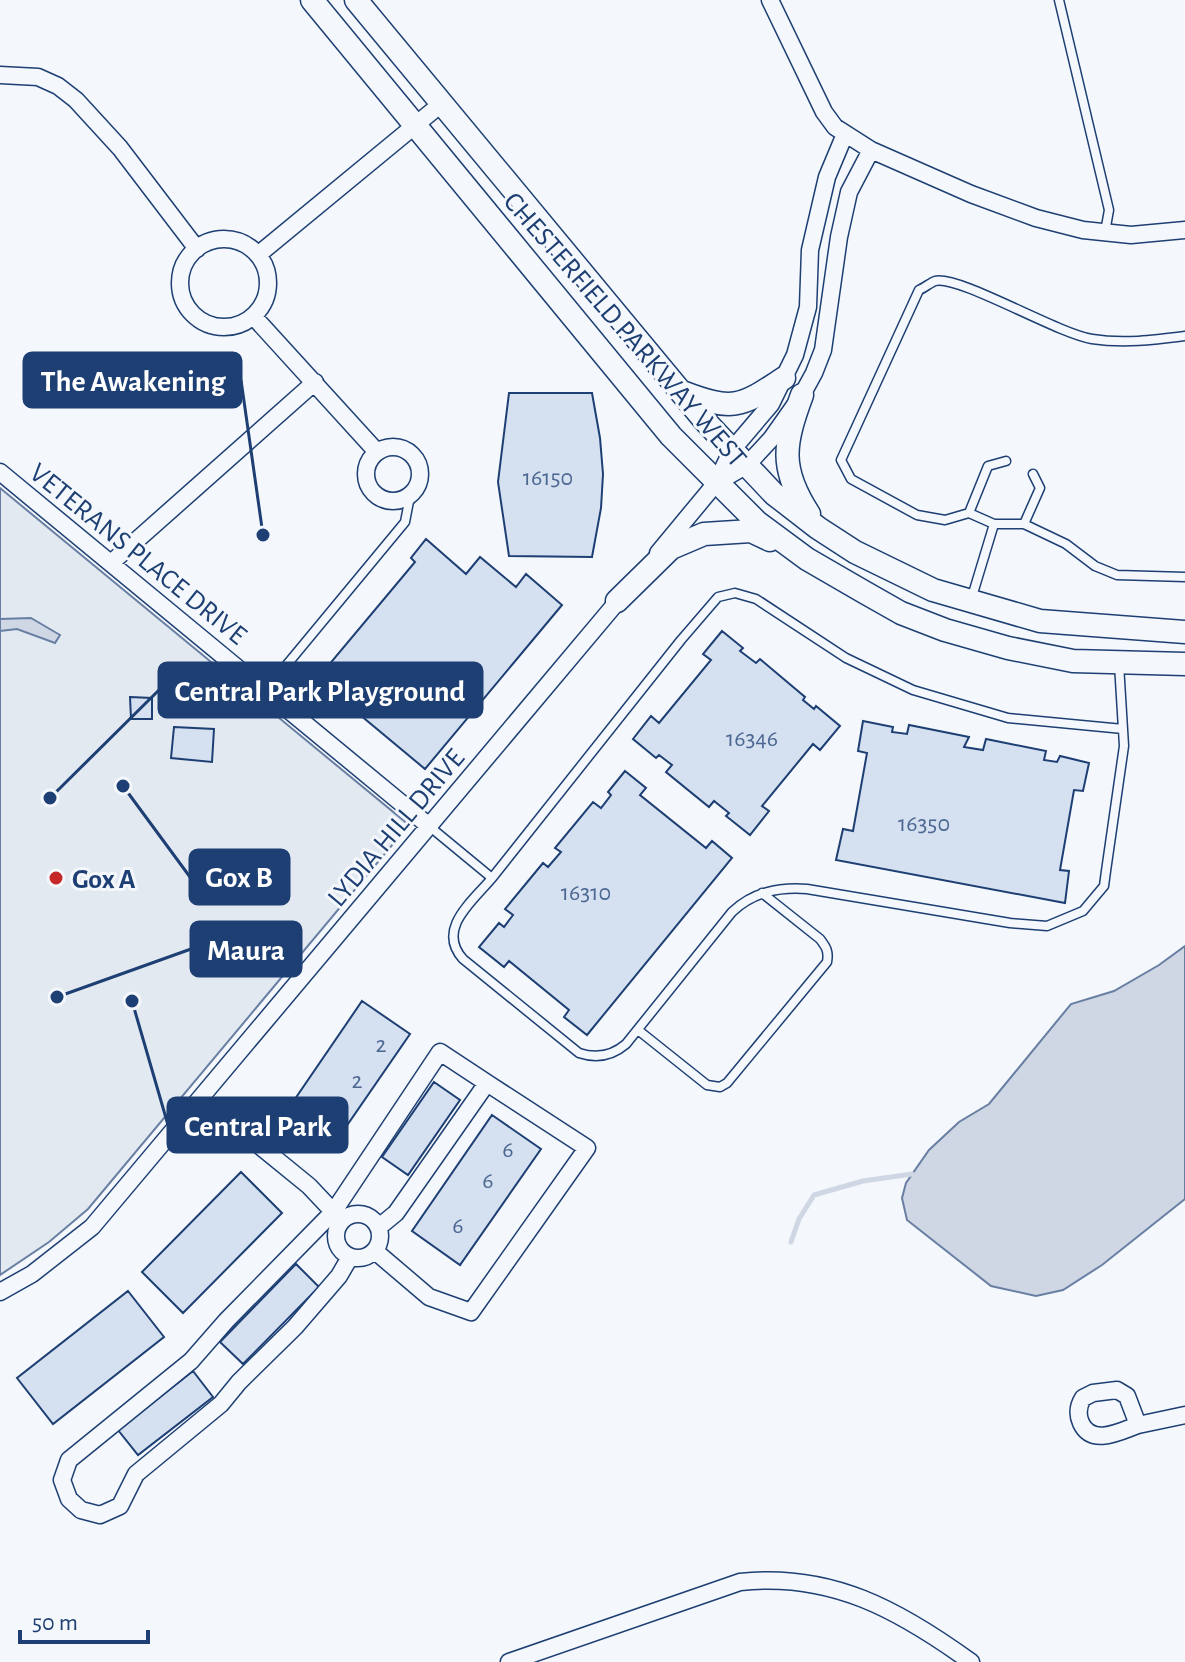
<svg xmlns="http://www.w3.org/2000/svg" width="1185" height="1662" font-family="'Alegreya Sans',sans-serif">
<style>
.green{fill:#e3e9f0;stroke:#687fa3;stroke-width:2}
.water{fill:#cfd7e4;stroke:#687fa3;stroke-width:2}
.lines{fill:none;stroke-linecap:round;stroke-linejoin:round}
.stream{stroke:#cfd7e4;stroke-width:5}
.building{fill:#d5e0f0;stroke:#1d3f73;stroke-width:2}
.lane-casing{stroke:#1d3f73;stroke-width:11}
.street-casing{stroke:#1d3f73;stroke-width:19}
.secondary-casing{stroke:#1d3f73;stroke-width:25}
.lane{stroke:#f4f7fb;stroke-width:8}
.street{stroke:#f4f7fb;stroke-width:16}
.secondary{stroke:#f4f7fb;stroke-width:22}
.poi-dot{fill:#c62828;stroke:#f4f7fb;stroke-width:3}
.labels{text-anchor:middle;stroke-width:6;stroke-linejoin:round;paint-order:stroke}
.number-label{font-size:24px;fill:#4b6792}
.street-label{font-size:28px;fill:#1d3f73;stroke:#f4f7fb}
.poi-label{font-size:28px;font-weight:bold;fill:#1d3f73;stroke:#f4f7fb;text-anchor:start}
.leader{fill:none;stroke:#1d3f73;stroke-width:3}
.callout-dot{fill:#1d3f73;stroke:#f4f7fb;stroke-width:3}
.callout{fill:#1d3f73;stroke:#1d3f73;stroke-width:3}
.callout-label{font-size:30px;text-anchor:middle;font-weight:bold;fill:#fff}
</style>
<rect width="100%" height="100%" fill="#f4f7fb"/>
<path class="green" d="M0,488L409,825L88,1209L49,1242L0,1275Z"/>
<path class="water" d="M31,618L60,635L55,643L17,629L0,631V619Z
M1185,946V1199L1102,1265L1063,1290L1036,1296L991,1286L907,1220L902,1198L906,1183L929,1150L959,1122L989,1104L1071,1004L1114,991L1159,965Z"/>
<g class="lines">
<path class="stream" d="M791,1242L799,1219L814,1195L863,1181L912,1174"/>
</g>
<path class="building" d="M509,393H592L600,438L603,474L601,508L592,557L509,556L498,482Z
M426,539L466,574L480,557L516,587L526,574L562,605L425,769L317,679L415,562L411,558Z
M722,631L743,648L740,651L756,663L760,659L805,697L803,700L814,709L816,706L840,726L820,750L813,744L762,806L769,811L750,835L726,816L729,813L714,801L709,807L666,772L672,765L659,755L656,758L633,739L651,716L659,723L711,660L703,654Z
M130,697L152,698V719H131Z
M863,721L893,727L892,732L907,734L909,725L969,737L964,747L983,750L986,739L1046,751L1044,760L1057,762L1060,756L1089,763L1083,791L1074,790L1060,870L1069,871L1065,903L836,860L843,829L853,831L867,753L858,751Z
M174,727L214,729L212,762L171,758Z
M625,771L646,788L640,795L706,848L712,841L732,858L587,1035L564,1017L569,1010L509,961L504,967L479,947L499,923L504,927L513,915L505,909L543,863L548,867L561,852L555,848L593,802L601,808L611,795L608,792Z
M362,1001L410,1034L330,1150L282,1118Z
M434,1082L460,1100L408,1175L382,1157Z
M492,1115L541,1149L460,1265L412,1231Z
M241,1172L282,1213L183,1313L142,1272Z
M296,1264L319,1287L243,1364L220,1342Z
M128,1291L164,1337L53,1424L17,1378Z
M193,1371L213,1397L138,1455L118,1430Z"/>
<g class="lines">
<g class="lane-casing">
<path id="lane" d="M1059,0L1109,210L1105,232
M969,513L988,466L1006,461
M994,524H1024L1066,544L1095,566L1117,575L1185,577
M1024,524L1040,488L1033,474
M971,600L994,524L969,513L945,520L917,515L851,479L841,460L919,290C924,288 930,283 935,281C959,275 1056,333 1092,339C1123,344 1154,340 1185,336
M265,691L405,522L410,496
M429,826L492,878C472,902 436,929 463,959L579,1053C597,1059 612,1056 626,1044L732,912C753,892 778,887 807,889L1010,923L1047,926L1083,911L1104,886L1106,871L1124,746L1119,664
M492,878L681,640L718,597L735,593L756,599L846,658L913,690L1008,718L1123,729
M638,1030L707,1085L720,1087L727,1083L827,962C829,951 826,947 820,939L762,893"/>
</g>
<g class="street-casing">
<path id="street" d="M770,0L824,112L835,127L871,150L971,194L1036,218L1083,230L1131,235L1185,230
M0,75L38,77L58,86L76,100L120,148L197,249
M180 283a44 44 0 1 1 88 0a44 44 0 1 1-88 0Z
M259,254L441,104
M254,317L377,452
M366 474a27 27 0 1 1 54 0a27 27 0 1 1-54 0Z
M0,472L429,826
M716,483L747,465L771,439L802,395L814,373L823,350L839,237L849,192L871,150
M658,553L716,483L732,450L771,404L795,355L808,307L810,250L827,177L845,134
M111,563L315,382
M201,1098L309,1186L342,1221
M336 1236a22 22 0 1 1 44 0a22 22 0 1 1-44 0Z
M375,1251L429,1297L471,1312L587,1148L487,1083L396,1213L379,1227
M350,1257L339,1276L295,1327L239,1382L221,1404L136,1474L120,1506L100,1515L81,1510L69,1499L62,1480L69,1460L191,1361L226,1321L334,1211L440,1052L487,1083
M0,1292L32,1274L92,1227L623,595
M1117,1390L1127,1396L1138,1425C1121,1431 1092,1447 1081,1423C1077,1414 1078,1406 1083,1398L1093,1393Z
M1138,1425L1185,1415
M509,1662L740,1582C831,1572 899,1610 971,1662"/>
</g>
<g class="secondary-casing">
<path id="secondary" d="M312,0L671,436L757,522L807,559L864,592L901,613L945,630L1008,648L1073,661L1185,664
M356,0L705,421L774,494L818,528L855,552L933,590L1040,621L1185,632
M682,392C732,411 740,408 784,378
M802,395C784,444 779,468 809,514
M617,601L671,548L704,534L751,531L770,540"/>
</g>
<use href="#lane" class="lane"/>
<use href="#street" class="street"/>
<use href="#secondary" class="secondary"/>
</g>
<circle class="poi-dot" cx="56" cy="878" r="8"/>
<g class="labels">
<g class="number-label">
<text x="548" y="485">16150</text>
<text x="752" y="746">16346</text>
<text x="924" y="831">16350</text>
<text x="586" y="900">16310</text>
<text x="381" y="1052">2</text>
<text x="357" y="1088">2</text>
<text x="508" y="1157">6</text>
<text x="488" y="1188">6</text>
<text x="458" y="1233">6</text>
</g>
<g class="street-label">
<text transform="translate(626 329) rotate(49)" y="10">CHESTERFIELD PARKWAY WEST</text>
<text transform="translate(139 553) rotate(39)" y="10">VETERANS PLACE DRIVE</text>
<text transform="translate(395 827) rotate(-50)" y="10">LYDIA HILL DRIVE</text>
</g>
<g class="poi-label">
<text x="72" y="888">Gox A</text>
</g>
</g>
<path class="leader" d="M263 535L241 380M50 798L159 690M123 786L190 877M57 997L191 949M132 1001L168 1125"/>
<g class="callout-dot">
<circle cx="263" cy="535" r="8"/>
<circle cx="50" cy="798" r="8"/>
<circle cx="123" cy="786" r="8"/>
<circle cx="57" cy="997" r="8"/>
<circle cx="132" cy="1001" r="8"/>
</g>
<g class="callout">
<rect x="24" y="353" width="217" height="54" rx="8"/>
<rect x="159" y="663" width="323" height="54" rx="8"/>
<rect x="190" y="850" width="99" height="54" rx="8"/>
<rect x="191" y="922" width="110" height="54" rx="8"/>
<rect x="168" y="1098" width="179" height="54" rx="8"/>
</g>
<g class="callout-label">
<text x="133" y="391">The Awakening</text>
<text x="320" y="701">Central Park Playground</text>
<text x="239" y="887">Gox B</text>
<text x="246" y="960">Maura</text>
<text x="258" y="1136">Central Park</text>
</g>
<path d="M20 1630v12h128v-12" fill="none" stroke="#1d3f73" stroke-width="4"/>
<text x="32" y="1630" font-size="24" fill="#1d3f73" stroke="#f4f7fb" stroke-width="6" paint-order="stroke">50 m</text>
</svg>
